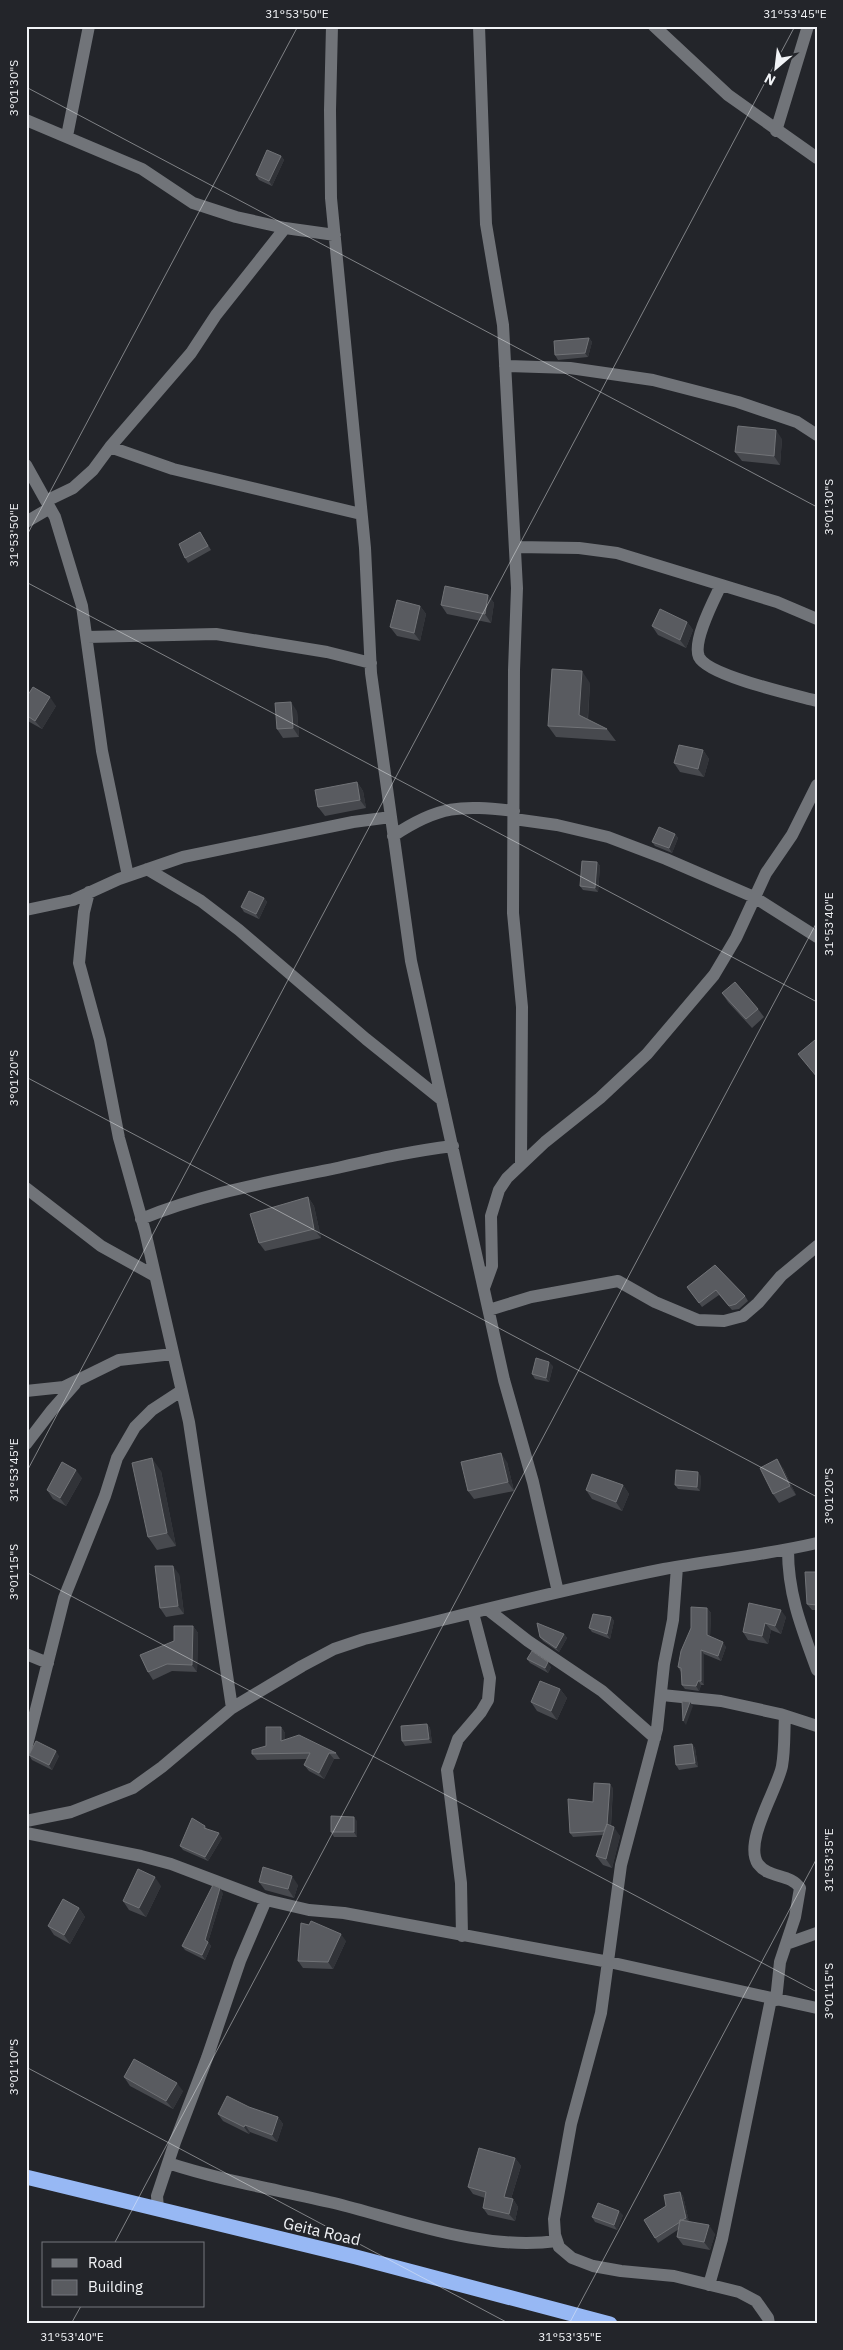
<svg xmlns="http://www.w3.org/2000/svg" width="843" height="2350" font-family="'IBM Plex Sans',sans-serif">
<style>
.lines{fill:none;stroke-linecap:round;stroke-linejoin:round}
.minor{stroke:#717479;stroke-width:12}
.highway{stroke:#97b8f4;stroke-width:15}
.wall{fill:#47494e}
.shaded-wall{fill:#313338}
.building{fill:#595b60;stroke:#717377}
.ticks{fill:none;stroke:#f1f3f6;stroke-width:1;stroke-opacity:0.45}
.labels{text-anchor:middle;stroke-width:4.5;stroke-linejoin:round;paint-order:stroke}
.street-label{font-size:16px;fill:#f1f3f6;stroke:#23252a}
.neatline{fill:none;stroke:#f1f3f6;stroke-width:2}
.ticks-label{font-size:12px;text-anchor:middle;fill:#f1f3f6}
</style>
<rect width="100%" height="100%" fill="#23252a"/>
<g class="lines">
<path class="minor" d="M332,26L330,110L331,198L365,548L371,673L411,961L504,1380L533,1482L558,1592
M479,26L486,224L503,325L517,588L514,670L513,913L522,1007L521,1163
M654,26L728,95L817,158
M26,120L142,169L193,203L236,217L285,228L335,235
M776,131L808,26
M67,136L89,26
M505,366L570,368L653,380L738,402L797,422L817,435
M110,447L173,469L361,514
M26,465L55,517L82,606L102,751L128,876
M46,501L73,488L93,470L110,447L191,353L216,315L285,228
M26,522L50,508
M516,547L579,548L617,553L777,602L817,619
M721,585C714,600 692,641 699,657C708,676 795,695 817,701
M87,637L216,634L327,652L371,663
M514,819L557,825L608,837L666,859L754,897L817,937
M393,836C439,805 461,805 514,811
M147,869L201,901L239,930L366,1039L442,1100
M89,892L84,912L79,963L100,1040L119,1138L145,1231L189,1422L232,1708
M26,910L73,900L119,879L183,857L353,822L391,817
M26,1188L101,1246L155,1276
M141,1219C204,1193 270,1182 337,1168C377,1159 412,1151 453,1146
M484,1288L492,1266L491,1216L499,1190L507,1178L545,1142L600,1098L647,1054L714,975L736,938L766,873L792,835L817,785
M489,1310L531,1297L618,1281L655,1302L698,1320L724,1321L743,1316L758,1303L781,1276L817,1246
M26,1391L64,1387L119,1360L173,1354
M26,1444L52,1410L75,1384
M788,1550C788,1595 802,1629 817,1670
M677,1567L673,1620L664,1664L657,1729L621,1865L601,2013L571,2124L554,2219L555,2235L559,2247L572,2258L593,2266L621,2271L674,2276L739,2292L756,2301L768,2318L769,2324
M487,1609L528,1641L602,1691L655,1738
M26,1654L48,1663
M662,1695L721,1701L780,1714L817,1726
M26,1749L64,1598L105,1496L117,1458L135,1427L152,1410L181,1391
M26,1821L71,1812L133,1788L162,1767L232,1708L302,1666L334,1649L364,1639C464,1615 563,1589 664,1569C715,1560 766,1555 817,1543
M26,1833L141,1856L171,1864L266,1900L309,1910L344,1913L609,1962L817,2008
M462,1936L461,1883L447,1770L458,1739L481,1712L488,1700L490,1678L473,1613
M786,1944L817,1933
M776,2000L780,1962L795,1917L800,1888C790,1873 769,1879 758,1864C743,1842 778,1788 782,1766C785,1749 784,1732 785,1716
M168,2163C223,2181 279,2190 334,2203C406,2221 482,2251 557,2241
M158,2209L157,2196L175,2142L207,2058L240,1961L266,1900
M709,2285L722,2239L771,1999"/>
<path class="highway" d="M26,2177L356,2257L610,2324"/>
</g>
<path class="wall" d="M281,156L284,160L272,186L259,180L256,175Z
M589,338L592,342L588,357L558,360L555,355Z
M782,439L780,465L742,461L735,452Z
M200,532L211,550L188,563L185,558Z
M488,595L494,603L491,623L447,614L441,605Z
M420,606L426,614L420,641L397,636L390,627Z
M687,622L693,630L686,648L658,635L652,626Z
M590,683L588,720L607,729L616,741L556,737L548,726Z
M26,698L56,706L42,729L26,720Z
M297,711L299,737L283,738L277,729Z
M703,750L709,759L704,777L680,772L674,763Z
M357,782L363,791L366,808L325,816L318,807Z
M675,834L678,838L672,853L655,846L652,842Z
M597,862L600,866L598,892L583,890L580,886Z
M264,898L267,902L259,919L244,912L241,907Z
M722,993L758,1009L764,1017L752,1028L728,1002Z
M308,1197L314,1206L321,1238L265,1251L259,1243Z
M715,1265L745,1296L748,1301L739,1309L732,1310L719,1295L702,1307L687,1287Z
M553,1366L549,1382L535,1379L532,1374Z
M507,1462L514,1491L474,1499L468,1491Z
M783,1468L796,1495L779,1503L773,1494Z
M161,1471L176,1546L157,1550L148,1537Z
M701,1476L700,1491L678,1489L675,1485Z
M82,1478L66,1506L53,1499L47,1490Z
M623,1485L629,1494L622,1511L592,1499L586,1490Z
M817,1572V1610H812L807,1604Z
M179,1574L184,1614L166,1617L160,1608Z
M749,1603L786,1617L781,1634L771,1630L768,1644L748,1640L743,1632Z
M707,1608L711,1613L710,1637L726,1647L721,1661L704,1654V1685H701L699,1691L685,1689L682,1685L681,1672L678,1667Z
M611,1617L614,1621L610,1639L592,1632L589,1628Z
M193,1626L198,1633L197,1672L172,1671L153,1680L148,1672L174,1641Z
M564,1634L567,1638L559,1652L543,1641L540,1637Z
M527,1659L551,1667L548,1673L530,1663Z
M560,1689L567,1698L557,1720L537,1711L531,1702Z
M427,1724L430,1728L432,1743L405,1746L402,1741Z
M281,1727L285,1733V1739L336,1753L340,1759H334L324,1779L309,1771L304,1765L307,1759L257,1760L252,1754L266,1746Z
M692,1744L695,1748L698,1767L679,1770L676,1765Z
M29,1755L59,1756L52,1770L32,1760Z
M613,1788L611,1826L620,1836L612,1868L603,1865L596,1856L603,1835L573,1837L570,1833L593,1802Z
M357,1821V1837H334L331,1832Z
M205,1826L207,1829L222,1838L208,1861L183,1850L180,1846Z
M259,1882L298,1885L294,1898L265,1890Z
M161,1886L146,1917L129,1910L123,1901Z
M223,1893L208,1942L211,1946L205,1960L185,1950L182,1946Z
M79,1908L85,1917L70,1944L54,1935L48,1926Z
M346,1941L333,1969L303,1968L298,1961Z
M124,2077L183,2091L173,2109L130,2086Z
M249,2107L278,2117L283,2124L277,2142L250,2132L249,2134L223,2121L218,2114Z
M515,2158L521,2166L511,2199H513L518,2207L515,2221L488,2215L483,2208L485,2198L473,2194L468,2187Z
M680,2192L683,2196L689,2222L715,2234L710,2250L683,2245L677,2237L679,2229L658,2243L644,2220L666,2206Z
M623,2215L617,2230L595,2222L592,2217Z"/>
<path class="shaded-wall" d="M281,156L284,160L272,186L269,181Z
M589,338L592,342L588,357L585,353Z
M776,430L782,439L780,465L774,456Z
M488,595L494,603L491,623L485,614Z
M420,606L426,614L420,641L414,633Z
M687,622L693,630L686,648L680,640Z
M582,671L590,683L587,727L579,715Z
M50,697L56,706L42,729L35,721Z
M291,702L297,711L299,737L293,728Z
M703,750L709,759L704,777L698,769Z
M357,782L363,791L366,808L360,800Z
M675,834L678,838L672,853L669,848Z
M597,862L600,866L598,892L595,888Z
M264,898L267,902L259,919L256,914Z
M308,1197L314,1206L321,1238L314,1229Z
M549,1362L553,1366L549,1382L546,1378Z
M501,1453L507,1462L514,1491L508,1482Z
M152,1458L161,1471L176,1546L167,1533Z
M777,1459L783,1468L796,1495L790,1486Z
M76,1470L82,1478L66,1506L60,1498Z
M698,1472L701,1476L700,1491L697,1487Z
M623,1485L629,1494L622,1511L616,1502Z
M173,1566L179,1574L184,1614L178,1606Z
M707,1608L711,1613L710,1640L707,1635Z
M781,1610L786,1617L781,1634L775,1626Z
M611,1617L614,1621L610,1639L607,1634Z
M765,1623L771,1630L768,1644L762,1636Z
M193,1626L198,1633L197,1672L192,1665Z
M564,1634L567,1638L559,1652L556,1648Z
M723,1642L726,1647L721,1661L718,1656Z
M701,1650L704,1654V1685L701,1681Z
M548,1662L551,1667L548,1673L545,1668Z
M698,1681L701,1685L699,1691L696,1686Z
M560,1689L567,1698L557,1720L551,1711Z
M690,1702L693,1706L686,1725L683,1721Z
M427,1724L430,1728L432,1743L429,1739Z
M281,1727L285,1733V1747L281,1741Z
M692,1744L695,1748L698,1767L695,1763Z
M56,1751L59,1756L52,1770L49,1765Z
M329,1753L334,1759L324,1779L319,1773Z
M610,1784L613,1788L610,1835L607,1831Z
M354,1817L357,1821V1837L354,1832Z
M614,1827L620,1836L612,1868L606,1859Z
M219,1833L222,1838L208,1861L205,1857Z
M292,1876L298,1885L294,1898L288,1889Z
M155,1877L161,1886L146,1917L139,1908Z
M220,1888L223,1893L208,1942L211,1946L205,1960L202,1955L205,1940Z
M79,1908L85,1917L70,1944L64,1935Z
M341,1934L346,1941L333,1969L328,1962Z
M177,2083L183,2091L173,2109L166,2101Z
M278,2117L283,2124L277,2142L272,2135Z
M245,2125L250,2132L249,2134L244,2127Z
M515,2158L521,2166L509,2205L504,2197Z
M680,2192L683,2196L689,2222L686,2218Z
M513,2199L518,2207L515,2221L509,2214Z
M619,2211L623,2215L617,2230L614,2225Z
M709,2225L715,2234L710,2250L704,2242Z"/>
<path class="building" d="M267,150L281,156L269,181L256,175Z
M589,338L585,353L555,355L554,341Z
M738,426L776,430L774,456L735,452Z
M200,532L208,546L185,558L179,544Z
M445,586L488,595L485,614L441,605Z
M397,600L420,606L414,633L390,627Z
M660,609L687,622L680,640L652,626Z
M552,669L582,671L579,715L607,729L548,726Z
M33,687L50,697L35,721L26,715V698Z
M291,702L293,728L277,729L275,703Z
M679,745L703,750L698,769L674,763Z
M357,782L360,800L318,807L315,790Z
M659,827L675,834L669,848L652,842Z
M582,861L597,862L595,888L580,886Z
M249,891L264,898L256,914L241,907Z
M735,982L758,1009L746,1019L722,993Z
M815,1040L817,1043V1077L798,1054Z
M308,1197L314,1229L259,1243L250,1214Z
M715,1265L745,1296L736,1304L729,1306L716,1290L699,1303L687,1287Z
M536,1358L549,1362L546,1378L532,1374Z
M501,1453L508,1482L468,1491L461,1462Z
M152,1458L167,1533L148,1537L132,1463Z
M777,1459L790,1486L773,1494L760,1468Z
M62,1462L76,1470L60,1498L47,1490Z
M676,1470L698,1472L697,1487L675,1485Z
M592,1474L623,1485L616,1502L586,1490Z
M155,1566H173L178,1606L160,1608Z
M805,1572H817V1605L807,1604Z
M749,1603L781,1610L775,1626L765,1623L762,1636L743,1632Z
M691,1607L707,1608V1635L723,1642L718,1656L701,1650V1681H698L696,1686L682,1685L681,1668L678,1667L681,1651L691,1628Z
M593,1614L611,1617L607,1634L589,1628Z
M537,1623L564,1634L556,1648L540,1637Z
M174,1626H193L192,1665L167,1664L148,1672L140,1655L174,1641Z
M532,1651L548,1662L545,1668L527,1659Z
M540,1681L560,1689L551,1711L531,1702Z
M682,1701L690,1702L683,1721Z
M427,1724L429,1739L402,1741L401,1726Z
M266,1727H281V1741L299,1735L336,1753H329L319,1773L304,1765L310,1753L252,1754V1750L266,1746Z
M36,1741L56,1751L49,1765L29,1755Z
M692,1744L695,1763L676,1765L674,1746Z
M594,1783L610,1784L607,1825V1824L604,1831L570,1833L568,1799L593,1802Z
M331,1816L354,1817V1832H331Z
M192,1818L205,1826L204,1828L219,1833L205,1857L180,1846Z
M607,1824L614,1827L606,1859L596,1856Z
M263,1867L292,1876L288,1889L259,1882Z
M138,1869L155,1877L139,1908L123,1901Z
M213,1885L220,1888L205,1940L208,1942L202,1955L182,1946Z
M63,1899L79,1908L64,1935L48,1926Z
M311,1921L341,1934L328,1962L298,1961L301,1923L309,1925Z
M134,2059L177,2083L166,2101L124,2077Z
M227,2096L249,2107L278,2117L272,2135L245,2125L244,2127L218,2114Z
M479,2148L515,2158L504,2197L513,2199L509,2214L483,2208L486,2192L468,2187Z
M680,2192L686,2218L682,2220H680V2222L655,2238L644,2220L666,2206L664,2195Z
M598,2203L619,2211L614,2225L592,2217Z
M680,2220L709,2225L704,2242L677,2237Z"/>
<path class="ticks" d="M26,87L817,507M26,537L298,26M26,582L817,1002M26,1077L817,1497M26,1473L795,26M26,1572L817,1992M26,2067L510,2324M114,2244L817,922M71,2324L81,2306M569,2324L817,1858"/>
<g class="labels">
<g class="street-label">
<text transform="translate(322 2231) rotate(13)" y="6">Geita Road</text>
</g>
</g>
<rect width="843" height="2350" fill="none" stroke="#23252a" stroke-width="55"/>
<rect x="42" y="2242" width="162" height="65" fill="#23252a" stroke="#75777c"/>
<rect x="52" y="2259" width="25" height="8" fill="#717479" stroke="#75777c"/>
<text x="88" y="2268" font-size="15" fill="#f1f3f6">Road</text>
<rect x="52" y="2280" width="25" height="15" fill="#595b60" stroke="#75777c"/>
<text x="88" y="2292" font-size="15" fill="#f1f3f6">Building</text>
<g transform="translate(776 68) rotate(208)" stroke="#23252a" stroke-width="4" paint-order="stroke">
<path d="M0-4L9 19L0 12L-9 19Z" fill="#f1f3f6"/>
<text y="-8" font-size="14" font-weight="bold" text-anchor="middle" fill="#f1f3f6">N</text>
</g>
<rect x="28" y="28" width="788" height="2294" class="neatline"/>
<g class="ticks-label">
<text x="297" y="18">31°53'50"E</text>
<text x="795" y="18">31°53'45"E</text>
<text transform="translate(14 88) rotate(-90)" y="4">3°01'30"S</text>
<text transform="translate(829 507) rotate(-90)" y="4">3°01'30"S</text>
<text transform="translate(14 535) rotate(-90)" y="4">31°53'50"E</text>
<text transform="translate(829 924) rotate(-90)" y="4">31°53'40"E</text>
<text transform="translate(14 1078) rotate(-90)" y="4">3°01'20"S</text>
<text transform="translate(14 1470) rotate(-90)" y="4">31°53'45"E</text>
<text transform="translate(829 1496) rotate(-90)" y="4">3°01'20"S</text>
<text transform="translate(14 1572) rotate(-90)" y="4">3°01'15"S</text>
<text transform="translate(829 1860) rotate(-90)" y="4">31°53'35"E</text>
<text transform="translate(829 1991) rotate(-90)" y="4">3°01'15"S</text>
<text transform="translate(14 2067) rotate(-90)" y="4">3°01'10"S</text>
<text x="72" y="2341">31°53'40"E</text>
<text x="570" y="2341">31°53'35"E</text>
</g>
</svg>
